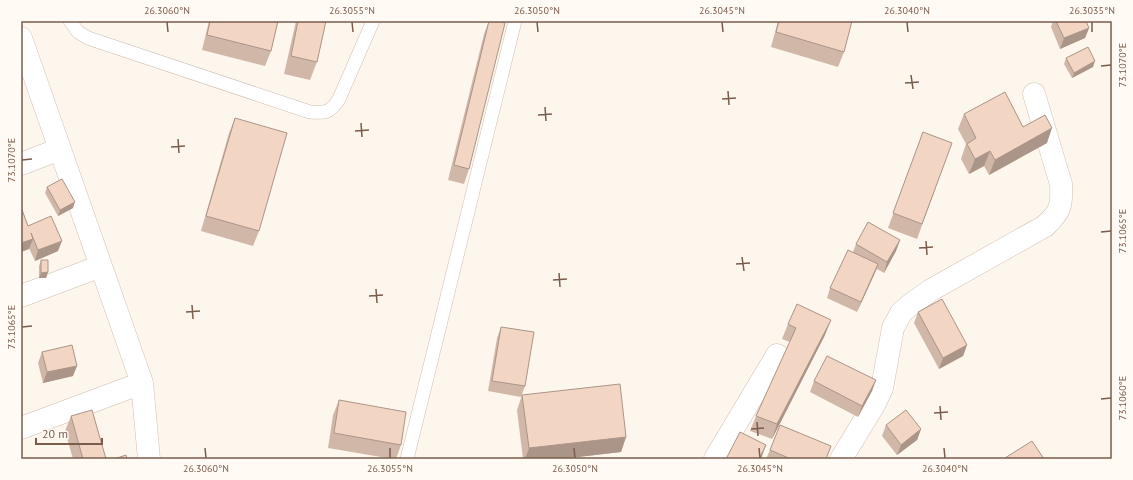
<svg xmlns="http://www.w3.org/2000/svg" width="1133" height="480" font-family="'PT Sans',sans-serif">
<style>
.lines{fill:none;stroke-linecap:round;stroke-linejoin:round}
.lane-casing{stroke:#d1beb0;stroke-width:14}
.street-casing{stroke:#d1beb0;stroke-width:23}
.lane{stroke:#fff;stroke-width:13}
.street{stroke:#fff;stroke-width:22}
.wall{fill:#d1b7a8}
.shaded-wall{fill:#aa9588}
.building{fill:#f3d5c3;stroke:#aa9588}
.ticks{fill:none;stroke:#7a5c4d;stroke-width:1.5}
.neatline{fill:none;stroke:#7a5c4d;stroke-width:1.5}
.ticks-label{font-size:10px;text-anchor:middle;fill:#7a5c4d}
</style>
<rect width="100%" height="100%" fill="#fdf6ec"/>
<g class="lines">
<g class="lane-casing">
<path id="lane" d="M70,21L78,32L88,38L310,112C326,113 330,113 339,99L373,21
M407,459L515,21"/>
</g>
<g class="street-casing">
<path id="street" d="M21,38L142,383L149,459
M21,164L60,149
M21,296L101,266
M21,428L142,383
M715,459L777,355
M841,459L874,405L882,388L893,328L901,313L910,305L931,290L1045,226C1061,211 1062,206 1061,184L1034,94"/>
</g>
<use href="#lane" class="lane"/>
<use href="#street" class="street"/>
</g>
<path class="wall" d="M209,21H278L271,51L265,66L202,50Z
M296,21H326L317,62L310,80L284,74Z
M489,21L469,169L464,184L448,180L484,34Z
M778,21H852L844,52L838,67L771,47Z
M1053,21H1086L1089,28L1085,38L1060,49L1051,27Z
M1066,58L1093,67L1072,78L1064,64Z
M964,114L1023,127L1047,143L989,175L984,166L969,174L961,159L966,144L958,129Z
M235,118L259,231L253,246L201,231L229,133Z
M923,132L952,143L917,239L888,228Z
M47,187L73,208L58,216L45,193Z
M21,207L28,226L58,251L35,261L29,248V249L21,252Z
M900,240L896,251L884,273L877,269L874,275L857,312L827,298L830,288L853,252L856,244Z
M41,260L48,272L46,278H39V266Z
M918,312L967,345L963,356L939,369L914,323Z
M788,324L825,335L772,439L750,431L756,416L790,342L782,339Z
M501,327L525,386L521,397L488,391L497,338Z
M42,352L73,376L43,383L38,363Z
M876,380L872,391L858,417L810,392L814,381Z
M522,395L626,437L621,452L561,459H523L517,410Z
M339,400L401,445L396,459H393L328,448L333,415Z
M71,416L106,459H73L65,431Z
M886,425L921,429L917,440L897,455L882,436Z
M831,446L826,459H766L770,450Z"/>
<path class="shaded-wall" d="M1089,28L1085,38L1060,49L1064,38Z
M1095,61L1093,67L1072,78L1074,73Z
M1052,128L1047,143L989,175L995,160Z
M990,151L984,166L969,174L975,159Z
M75,202L73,208L58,216L60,210Z
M33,239L29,249L21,252V243Z
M900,240L896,251L884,273L887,262Z
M62,241L58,251L35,261L38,250Z
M878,264L874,275L857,312L861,302Z
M48,272L46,278H39L41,273Z
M831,320L825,335L772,439L777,424Z
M967,345L963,356L939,369L943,358Z
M77,366L73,376L43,383L47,372Z
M876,380L872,391L858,417L862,406Z
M921,429L917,440L897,455L901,445Z
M626,437L621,452L561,459H525L529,448Z
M766,445L761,459H759Z"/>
<path class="building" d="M210,21H278L271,51L207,35Z
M298,21H326L317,62L291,56Z
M489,21H497L505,23L469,169L454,165Z
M779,21H852L844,52L776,32Z
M1056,21H1086L1089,28L1064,38Z
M1088,47L1095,61L1074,73L1066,58Z
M1005,92L1023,127L1045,115L1052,128L995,160L990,151L975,159L967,144L976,138L964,114Z
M235,118L287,133L259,231L206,216Z
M923,132L952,143L922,224L893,213Z
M62,179L75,202L60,210L47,187Z
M21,207L28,226L51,216L62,241L38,250L31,233L33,239L21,243Z
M868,222L900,240L887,262L856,244Z
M848,250L878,264L861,302L830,288Z
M41,260H48V272L41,273Z
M942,299L967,345L943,358L918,312Z
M797,304L831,320L777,424L756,416L796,328L788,324Z
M501,327L534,332L525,386L492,381Z
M72,345L77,366L47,372L42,352Z
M827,356L876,380L862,406L814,381Z
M620,384L626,437L529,448L522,395Z
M339,400L406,412L401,445L334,433Z
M92,410L106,459H83L71,416Z
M906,410L921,429L901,445L886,425Z
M780,425L831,446L826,459H791L770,450Z
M740,432L766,445L759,459H726Z
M1032,441L1044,459H1005V458Z
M126,455L127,459H114Z"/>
<path class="ticks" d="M167,22L168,32M352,22L353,32M537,22L538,32M722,22L723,32M907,22L908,32M1092,22V32M1101,66L1111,65M911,75L913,89M905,83L919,82M728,91L729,105M722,99L736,98M545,107L546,121M538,115L552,114M361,123L362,137M355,131L369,130M178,139L179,153M171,147L185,146M22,160L32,159M1101,232L1111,231M926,241L927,255M919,248L933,247M742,257L744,271M736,264L750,263M559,273L560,287M553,280L567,279M376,289L377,303M369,296L383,295M192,305L193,319M186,312L200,311M22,327L32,326M1101,399L1111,398M940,406L941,420M934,413L948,412M757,422L758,436M751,429L764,428M205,448L206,458M390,448V458M574,448L575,458M759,448L760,458M944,448L945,458"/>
<rect width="1133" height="480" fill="none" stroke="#fffaf3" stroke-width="44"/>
<path d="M36 438v6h66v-6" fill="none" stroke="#7a5c4d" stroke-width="2"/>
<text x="42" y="438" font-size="12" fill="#7a5c4d" stroke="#fffaf3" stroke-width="3" paint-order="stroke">20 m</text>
<rect x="22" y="22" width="1089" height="436" class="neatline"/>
<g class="ticks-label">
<text x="167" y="14">26.3060°N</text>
<text x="352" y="14">26.3055°N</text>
<text x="537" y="14">26.3050°N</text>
<text x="722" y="14">26.3045°N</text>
<text x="907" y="14">26.3040°N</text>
<text x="1092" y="14">26.3035°N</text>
<text transform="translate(1122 65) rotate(-90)" y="4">73.1070°E</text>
<text transform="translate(11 160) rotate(-90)" y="4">73.1070°E</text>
<text transform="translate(1122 231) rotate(-90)" y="4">73.1065°E</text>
<text transform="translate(11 327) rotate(-90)" y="4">73.1065°E</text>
<text transform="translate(1122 398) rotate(-90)" y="4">73.1060°E</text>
<text x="206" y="472">26.3060°N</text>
<text x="390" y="472">26.3055°N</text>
<text x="575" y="472">26.3050°N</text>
<text x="760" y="472">26.3045°N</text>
<text x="945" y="472">26.3040°N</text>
</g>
</svg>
